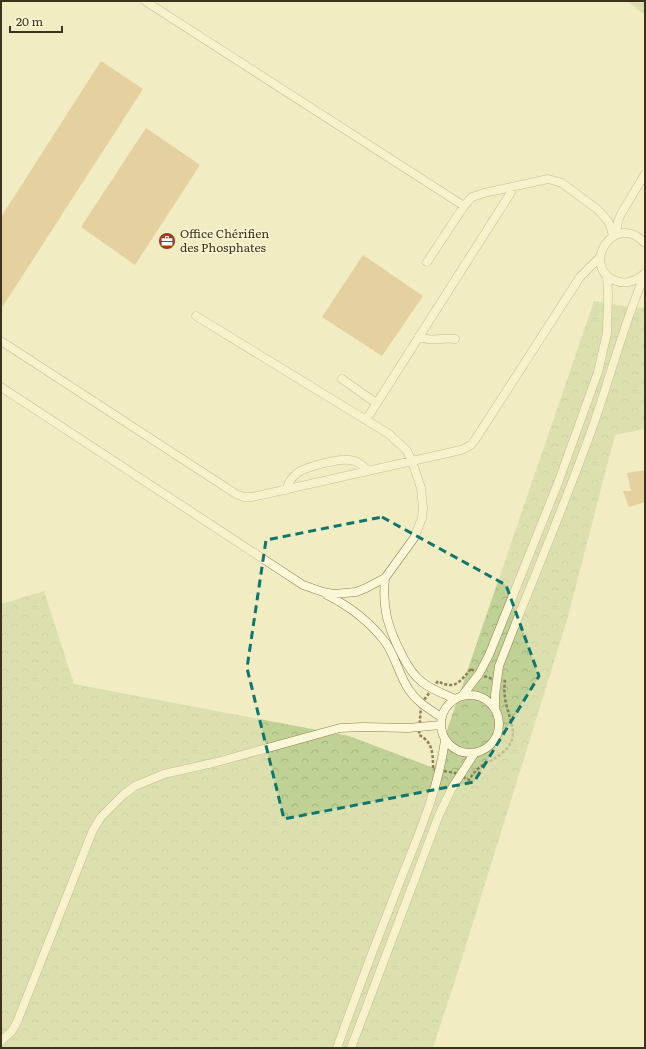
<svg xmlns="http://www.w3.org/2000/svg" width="646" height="1049" font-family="Literata,serif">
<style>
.forest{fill:url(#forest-crowns)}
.building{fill:#d4ad75}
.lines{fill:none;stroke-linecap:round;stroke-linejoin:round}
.lane-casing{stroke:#8e7e57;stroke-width:9}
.path{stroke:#8e7e57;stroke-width:2.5;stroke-dasharray:3 2;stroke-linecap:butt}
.lane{stroke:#fcf7d7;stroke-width:8}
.marked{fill:none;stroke:#0f766e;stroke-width:3;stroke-dasharray:8 5;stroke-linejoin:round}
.labels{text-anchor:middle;stroke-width:3;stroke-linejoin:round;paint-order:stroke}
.poi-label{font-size:12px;fill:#3d321d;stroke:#f9f4d3;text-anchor:start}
</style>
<defs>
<pattern id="forest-crowns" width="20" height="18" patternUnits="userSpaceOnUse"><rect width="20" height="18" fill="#c0d195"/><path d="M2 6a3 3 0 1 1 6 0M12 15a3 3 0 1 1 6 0" fill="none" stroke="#a6b480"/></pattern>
</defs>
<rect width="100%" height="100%" fill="#f2ecc2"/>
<path class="forest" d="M627,1H645V15Z
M594,301L636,308L645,307V429L615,435L567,620L458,971L433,1048H1V604L44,591L74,684L349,736L434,768Z"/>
<path class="building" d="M101,61L143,89L1,309V217Z
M146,128L200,165L135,265L81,227Z
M363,255L423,296L382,356L322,317Z
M645,470V502L629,507L623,491H631L627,473Z"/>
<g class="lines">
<g class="lane-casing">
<path id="lane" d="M145,1L464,206
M616,234L618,221L621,214L645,174
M427,262L464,206L472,197L484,193L548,179L562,183L597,209L608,221L611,228L613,236
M644,274C636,281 627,285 616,281C580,268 613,210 645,243
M419,336C431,343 442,337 455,339
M1,341L236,494L244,497H252L461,450L471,445L475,440L580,277L600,257
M342,379L376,403
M1,387L303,585L323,592L334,594L356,592L366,588L385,578L414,538L422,518L423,508L421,488L412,461L407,451L389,434L196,316
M366,420L510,194L513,187
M286,490C288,484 291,478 296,474C304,467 339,458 350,460C358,461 363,465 368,471
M385,578C382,609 388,628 402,655C407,665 413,675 422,682C432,690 444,694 455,699
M327,595C349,606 371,623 386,643C396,658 399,675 409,690C417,702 429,709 441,717
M441 724a29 29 0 1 1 58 0a29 29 0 1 1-58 0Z
M462,696L479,674L489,655L558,483L598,372L607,333L608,294L607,275
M495,709V695L499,666C530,586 564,507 593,426C611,375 624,323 645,274
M1,1041L12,1031L17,1022L93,830L101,817L123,795L135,786L164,774L217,762L340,728L363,727L408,728L441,725
M337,1048C356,995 376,942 397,889C416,840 438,793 445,740
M351,1048L439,815L452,788L474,754"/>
</g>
<path class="path" d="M471,669C484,677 490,679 505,681C504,688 504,695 506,703C510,722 521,738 502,753C488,765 480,762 469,780L455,773L433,769C433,754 433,742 419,735L421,704L438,681C455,691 460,681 471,669Z"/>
<use href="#lane" class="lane"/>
</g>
<path d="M0 0H646V1049H0ZM382,517L506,585L539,676L474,782L284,819L247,668L266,540Z" fill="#f2ecc2" fill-opacity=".55" fill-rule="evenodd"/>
<path class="marked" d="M382,517L506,585L539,676L474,782L284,819L247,668L266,540Z"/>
<defs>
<g id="office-disc" transform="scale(0.9)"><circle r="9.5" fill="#a33722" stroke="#f9f4d3"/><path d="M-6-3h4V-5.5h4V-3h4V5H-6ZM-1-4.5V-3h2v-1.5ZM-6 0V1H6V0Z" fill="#fff"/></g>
</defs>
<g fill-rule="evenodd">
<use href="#office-disc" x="167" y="241"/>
</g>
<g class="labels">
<g class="poi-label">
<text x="180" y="238">Office Chérifien<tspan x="180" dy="14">des Phosphates</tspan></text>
</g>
</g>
<rect width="646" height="1049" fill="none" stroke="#3d321d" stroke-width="4"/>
<path d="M10 26v6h52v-6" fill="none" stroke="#3d321d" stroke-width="2"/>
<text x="16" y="26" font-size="12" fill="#3d321d" stroke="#f9f4d3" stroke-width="3" paint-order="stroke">20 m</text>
</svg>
